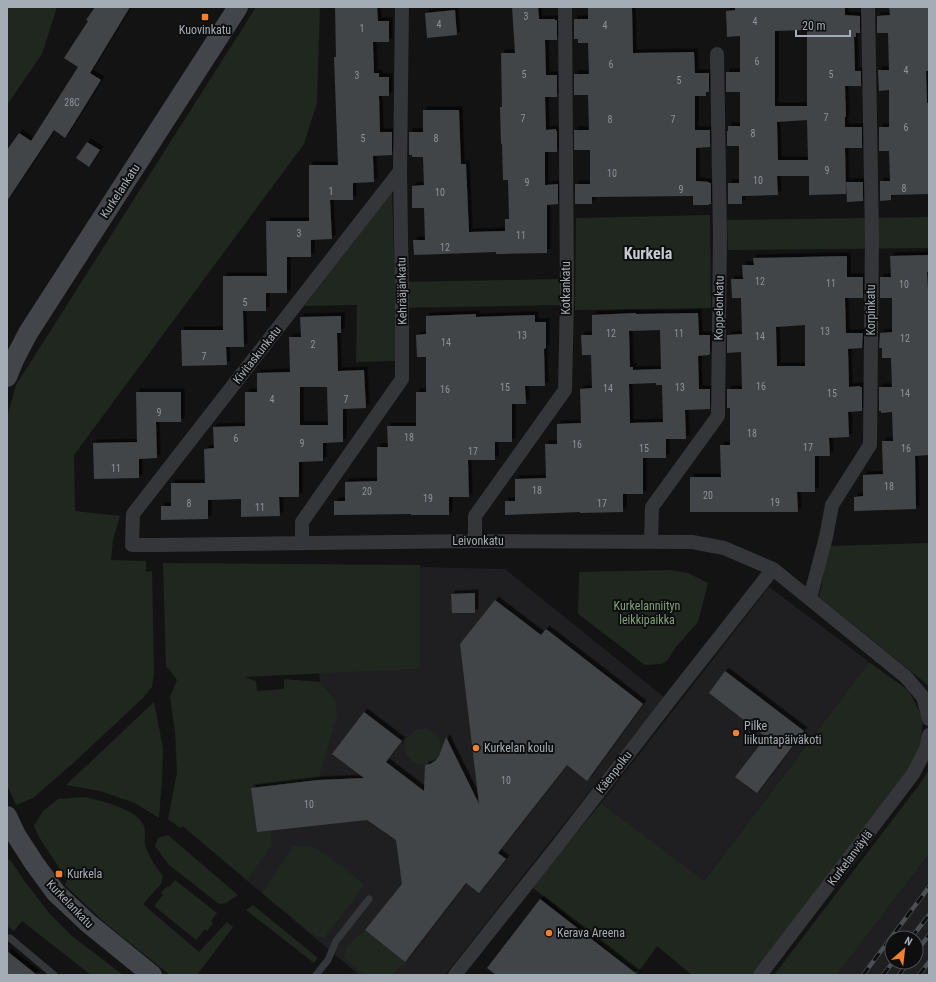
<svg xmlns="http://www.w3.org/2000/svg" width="936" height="982" font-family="'Roboto Condensed',sans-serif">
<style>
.built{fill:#1f1f21;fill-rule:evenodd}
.green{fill:#1f271f}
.building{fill:#424447;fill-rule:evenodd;filter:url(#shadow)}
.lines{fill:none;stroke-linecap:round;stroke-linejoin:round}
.lane{stroke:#343639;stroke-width:7}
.street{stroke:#343639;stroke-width:14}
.secondary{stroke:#424549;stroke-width:20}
.rail-casing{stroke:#4b4e52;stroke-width:4.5}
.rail{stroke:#0e0e0f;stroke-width:3;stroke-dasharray:9;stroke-linecap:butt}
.poi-dot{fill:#f0812f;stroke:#0e0e0f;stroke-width:1.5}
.labels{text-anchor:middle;stroke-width:4;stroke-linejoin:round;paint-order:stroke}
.number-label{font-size:10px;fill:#8c939a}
.poi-label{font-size:12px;fill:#a4adb5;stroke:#0e0e0f;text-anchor:start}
.street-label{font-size:12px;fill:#a4adb5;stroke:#0e0e0f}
.park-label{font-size:12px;fill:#81a07b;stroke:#0e0e0f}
.district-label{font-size:16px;font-weight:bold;fill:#c5cbd1;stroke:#0e0e0f}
</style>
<defs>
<filter id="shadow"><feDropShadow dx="3.5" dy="-3.5" stdDeviation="0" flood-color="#0009"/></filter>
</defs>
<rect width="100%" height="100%" fill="#131314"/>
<path class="built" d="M420,567L505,569L664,697L445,975H359L182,826L336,700L320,682L319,673L420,669Z
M769,587L869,662L703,882L601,803Z
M929,854V975H837ZM892,938H916V962H892Z"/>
<path class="green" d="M7,7H57L42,54L7,105Z
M256,7H320L317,103L304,144L74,455L75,511L120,516L113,540L111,560L146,561V572L152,571L154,674L152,687L143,698L70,766L33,798L16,805L7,785V417L16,385Z
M392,192L395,282L562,279L561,305L396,308V361L356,362L357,305L304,306Z
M710,215L711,308L575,310L576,218Z
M929,217V248L728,250L727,220Z
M929,543V686L819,597L829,546Z
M163,563L421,565L420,567V669L245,677L256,681L257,691L284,689V679L320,682L336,700L337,716L318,780L251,788L257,832L271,830L272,845L247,880L183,826L180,828L168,819L177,773L175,732L170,697L177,680L169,669L166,667Z
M670,570L688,573L708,583L698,622L675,648L667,661L661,664L645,665L578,614L579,572Z
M869,662L909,691L923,719L920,748L908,772L752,975H692L657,946L637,974L532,887L601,803L704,881Z
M154,702L163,748L162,780L159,818L135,803L100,791L66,785Z
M405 747a18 18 0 1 1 36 0a18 18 0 1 1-36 0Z
M929,770V854L837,975H774L919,785Z
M85,797C101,801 138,809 144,826C146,831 144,838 145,844C148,856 156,867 163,876L161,884L143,904L199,952L227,922L233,927L197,975H170L105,923L65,885L67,880L39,837L34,826L43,811L58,799Z
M168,835L238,895L226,903L219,904L169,865L155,846L158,838Z
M293,846H312L342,866L364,884L356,897L325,937L315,936L262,893Z
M7,859L11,861L23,879L50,914L72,936L123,975H91L22,921L14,931L7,926Z
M175,880L217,913L211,921L213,924L207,931L205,929L196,940L154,906L163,895L161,893L167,886L169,887Z
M253,905L318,958L314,963L246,910Z
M365,931L405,962L392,975H365L344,958C346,943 354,939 365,931Z"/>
<path class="building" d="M95,7H130L90,73L101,80L65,138L54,130L7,201V150L19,133L31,141L78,67L64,58L88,21L86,20Z
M335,7H377L378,21H389V42H373L374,73H379V77H389V96H379L380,132H392V155L373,156L374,182L353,183V200H330L332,239L311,240V257H287V293H266V311H243L244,347H226L227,365L182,366L181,330H223V276H267L266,221H309V165H338L334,57H336Z
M512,7H538L539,19H555V20H557V40H545L546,75H557V97H545L546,130L556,129V131H557V152H545V185L558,184V204L547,205V253L496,254V252L414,255L413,240H425L424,208H412V186L424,185L423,157H412V155H409V132H423V110H459L461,164H466L469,232L505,231V219H509L508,180H503L502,144H501L500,107H502L501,53H515Z
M588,7H632L633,53L694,52L695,73H709V92H706V96H695V130H710V147L696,148V181L709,182V183H711V204H709V205H693V196L592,197V204H575V184H590V150H574V130H589L588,95H574V74H589L588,43H578V39H574V19H588Z
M735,7H845V15L860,16V33H856V37H854L855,71H861V86H845L846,117H845V127H862V148H845L846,194L809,195V176H777L778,195L742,196V204H728V183H739V146H727V131H728V126H740V92H726V72H740V36L727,37L726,11L735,10ZM807,30V106H775V31ZM807,120L808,160H778L777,122Z
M889,7H929V71H926L927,103H929V194L891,195V200L880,201V181H890L889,151H879V127H889V90L879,91L878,70H889L888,33H877V16L890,15Z
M455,10L457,35L427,38L425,13Z
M87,142L100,150L89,167L76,158Z
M846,182H863V201L847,202Z
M929,255V272H927L929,310V327H928L929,366V455L915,456L916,509L854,511V497L863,496V475L883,474L882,441H893L892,412L881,413V411H879V387H892L891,358H882V348H879L880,333L892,332V298H880V277H891L890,256Z
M847,256V277H863V298H845L846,333H863L862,348L848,349L849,387L860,386V387H862V411L848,412L849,437L829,438L830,456H815V492H797L798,512H690V477H721L720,445H730V408H727V389H742L741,352L727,353V335L742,334L741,298H732L731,279H743L742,265H754L753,258ZM805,325V366H777L776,327Z
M636,313V314L698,313L699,335H710V354H709V355L698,356L699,389H710V409L685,410L686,439H666V458H643V494H623V512L580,513V512L505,515V501H515V479L546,478L545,444H557V424L581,423L580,389L592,388L591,355H582L581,335H592V315ZM660,330L661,369L633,370V367H630L629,331ZM656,383V385H662L663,422L630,423L629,384Z
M476,314V317L535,315V322H546V348L544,349L545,386H525L526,404H512V442H495V460H468L469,497H449V515H411V514L334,515V501H345V482L377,481V447H388L387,426H416V392H426V357H417L416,335L426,334V316Z
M341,316V333H337L338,371L364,370L366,408L343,409V442L323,443V461L299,462V497H279L280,516L241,517V499L208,500V519L161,520V506H171V483H205L204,449L214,448L213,427L245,426V392H257V373L290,372L289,337H301L300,317ZM300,387H327L328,425H300Z
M136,392H181V422H156L157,458L139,459V478L94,479L93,443L137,442Z
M475,593V613H452L451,594Z
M495,600L541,635L546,629L643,704L587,781L567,765L498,853L506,859L479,893L466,883L405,962L365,930L402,884L396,840L367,820L257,832L251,788L318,780L364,778L332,754L364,712L402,741L386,762L424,791L425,765L430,764L435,761L439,756L446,737L479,804L460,644Z
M725,671L804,731L757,793L735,777L766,737L709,693Z
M540,899L638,975H496L487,968Z
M7,951L37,975H7Z"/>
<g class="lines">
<path class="lane" d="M10,938L54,975
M316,975L328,960L336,941L369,899"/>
<path class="street" d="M400,171L133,514L132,545H157L475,541L692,542L724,548L773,569L906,677L923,697L929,719
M475,541V516L565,390L567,296L565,7
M651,541L652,507L718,416L720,237L717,54
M302,543V522L402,379V300L400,171L402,7
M810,598L826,537L832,505L870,445L872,235L868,7
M455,975L558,845L677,691L773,569
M760,975L913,774L926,749L929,735"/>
<path class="secondary" d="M7,377L14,360L28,333L238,7
M7,816L16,835L34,863L56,893L88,923L152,975"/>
<g class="rail-casing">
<path id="rail" d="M911,938L929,915
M916,952L929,935
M863,975L929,887
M883,975L893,962
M899,975L908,962
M919,975L929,962"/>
</g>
<use href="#rail" class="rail"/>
</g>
<g class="poi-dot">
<rect x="201" y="13" width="8" height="8" rx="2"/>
<circle cx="736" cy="733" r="4"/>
<circle cx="476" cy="748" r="4"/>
<rect x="55" y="870" width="8" height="8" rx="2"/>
<circle cx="549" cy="933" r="4"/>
</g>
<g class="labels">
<g class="number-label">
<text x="526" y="20">3</text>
<text x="755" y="25">4</text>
<text x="439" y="28">4</text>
<text x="605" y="29">4</text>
<text x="362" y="32">1</text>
<text x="757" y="65">6</text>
<text x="611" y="68">6</text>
<text x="906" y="74">4</text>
<text x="524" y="78">5</text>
<text x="831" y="78">5</text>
<text x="357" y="79">3</text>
<text x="679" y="84">5</text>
<text x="72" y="106">28C</text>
<text x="826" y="121">7</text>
<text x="523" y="122">7</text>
<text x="610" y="123">8</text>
<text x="673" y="123">7</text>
<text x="906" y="131">6</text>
<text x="753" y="137">8</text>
<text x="363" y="142">5</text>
<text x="436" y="142">8</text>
<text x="827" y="174">9</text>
<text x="612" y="177">10</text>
<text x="758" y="184">10</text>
<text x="527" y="186">9</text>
<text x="904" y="192">8</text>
<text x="681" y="193">9</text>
<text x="331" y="195">1</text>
<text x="440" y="196">10</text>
<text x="299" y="237">3</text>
<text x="521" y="239">11</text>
<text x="445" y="251">12</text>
<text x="760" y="285">12</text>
<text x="831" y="287">11</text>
<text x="904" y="288">10</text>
<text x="245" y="306">5</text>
<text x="825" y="335">13</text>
<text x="611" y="337">12</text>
<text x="679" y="337">11</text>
<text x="522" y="339">13</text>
<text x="760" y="340">14</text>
<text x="905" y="342">12</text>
<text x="446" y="346">14</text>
<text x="313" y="348">2</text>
<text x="204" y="360">7</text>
<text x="761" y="390">16</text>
<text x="505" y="391">15</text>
<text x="680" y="391">13</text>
<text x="608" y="392">14</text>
<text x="445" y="393">16</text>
<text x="832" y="397">15</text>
<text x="905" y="397">14</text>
<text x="272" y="403">4</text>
<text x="346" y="403">7</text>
<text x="159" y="416">9</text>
<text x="752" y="437">18</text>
<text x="409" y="441">18</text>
<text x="236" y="442">6</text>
<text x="302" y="447">9</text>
<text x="577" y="448">16</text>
<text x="808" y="451">17</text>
<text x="644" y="452">15</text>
<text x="906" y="452">16</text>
<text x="473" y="455">17</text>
<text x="116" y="472">11</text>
<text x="889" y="490">18</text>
<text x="537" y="494">18</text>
<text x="367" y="495">20</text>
<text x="708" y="499">20</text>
<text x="428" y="502">19</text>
<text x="775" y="506">19</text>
<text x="189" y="507">8</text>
<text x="602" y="507">17</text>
<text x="260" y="511">11</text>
<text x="506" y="784">10</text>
<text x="309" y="808">10</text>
</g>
<g class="poi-label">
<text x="205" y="34" text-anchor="middle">Kuovinkatu</text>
<text x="744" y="730">Pilke<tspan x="744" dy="14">liikuntapäiväkoti</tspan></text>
<text x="484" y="752">Kurkelan koulu</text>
<text x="67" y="878">Kurkela</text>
<text x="557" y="937">Kerava Areena</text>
</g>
<g class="street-label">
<text transform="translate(120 191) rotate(-57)" y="4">Kurkelankatu</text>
<text transform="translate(566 288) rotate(-90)" y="4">Kotkankatu</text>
<text transform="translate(402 291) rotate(-91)" y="4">Kehrääjänkatu</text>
<text transform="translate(719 308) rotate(-89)" y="4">Koppelonkatu</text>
<text transform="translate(871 310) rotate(-90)" y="4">Korpinkatu</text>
<text transform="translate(257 355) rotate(-52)" y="4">Kivitaskunkatu</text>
<text x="478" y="545">Leivonkatu</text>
<text transform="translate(614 772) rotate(-52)" y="4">Käenpolku</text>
<text transform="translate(850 858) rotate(-53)" y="4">Kurkelanväylä</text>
<text transform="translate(70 904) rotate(46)" y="4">Kurkelankatu</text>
</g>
<g class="park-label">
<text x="647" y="610">Kurkelanniityn<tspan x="647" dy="14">leikkipaikka</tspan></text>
</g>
<g class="district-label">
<text x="648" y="259">Kurkela</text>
</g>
</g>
<rect width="936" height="982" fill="none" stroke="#a4adb5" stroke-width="16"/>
<g transform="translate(904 950) rotate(28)"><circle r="19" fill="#0e0e0f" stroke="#4a4e51"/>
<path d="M0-3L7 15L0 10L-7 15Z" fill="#f0812f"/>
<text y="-6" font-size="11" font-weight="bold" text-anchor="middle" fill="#a4adb5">N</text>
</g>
<path d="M796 30v6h54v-6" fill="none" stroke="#a4adb5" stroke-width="2"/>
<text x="802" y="30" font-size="12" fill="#a4adb5" stroke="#0e0e0f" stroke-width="3" paint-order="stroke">20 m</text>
</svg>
